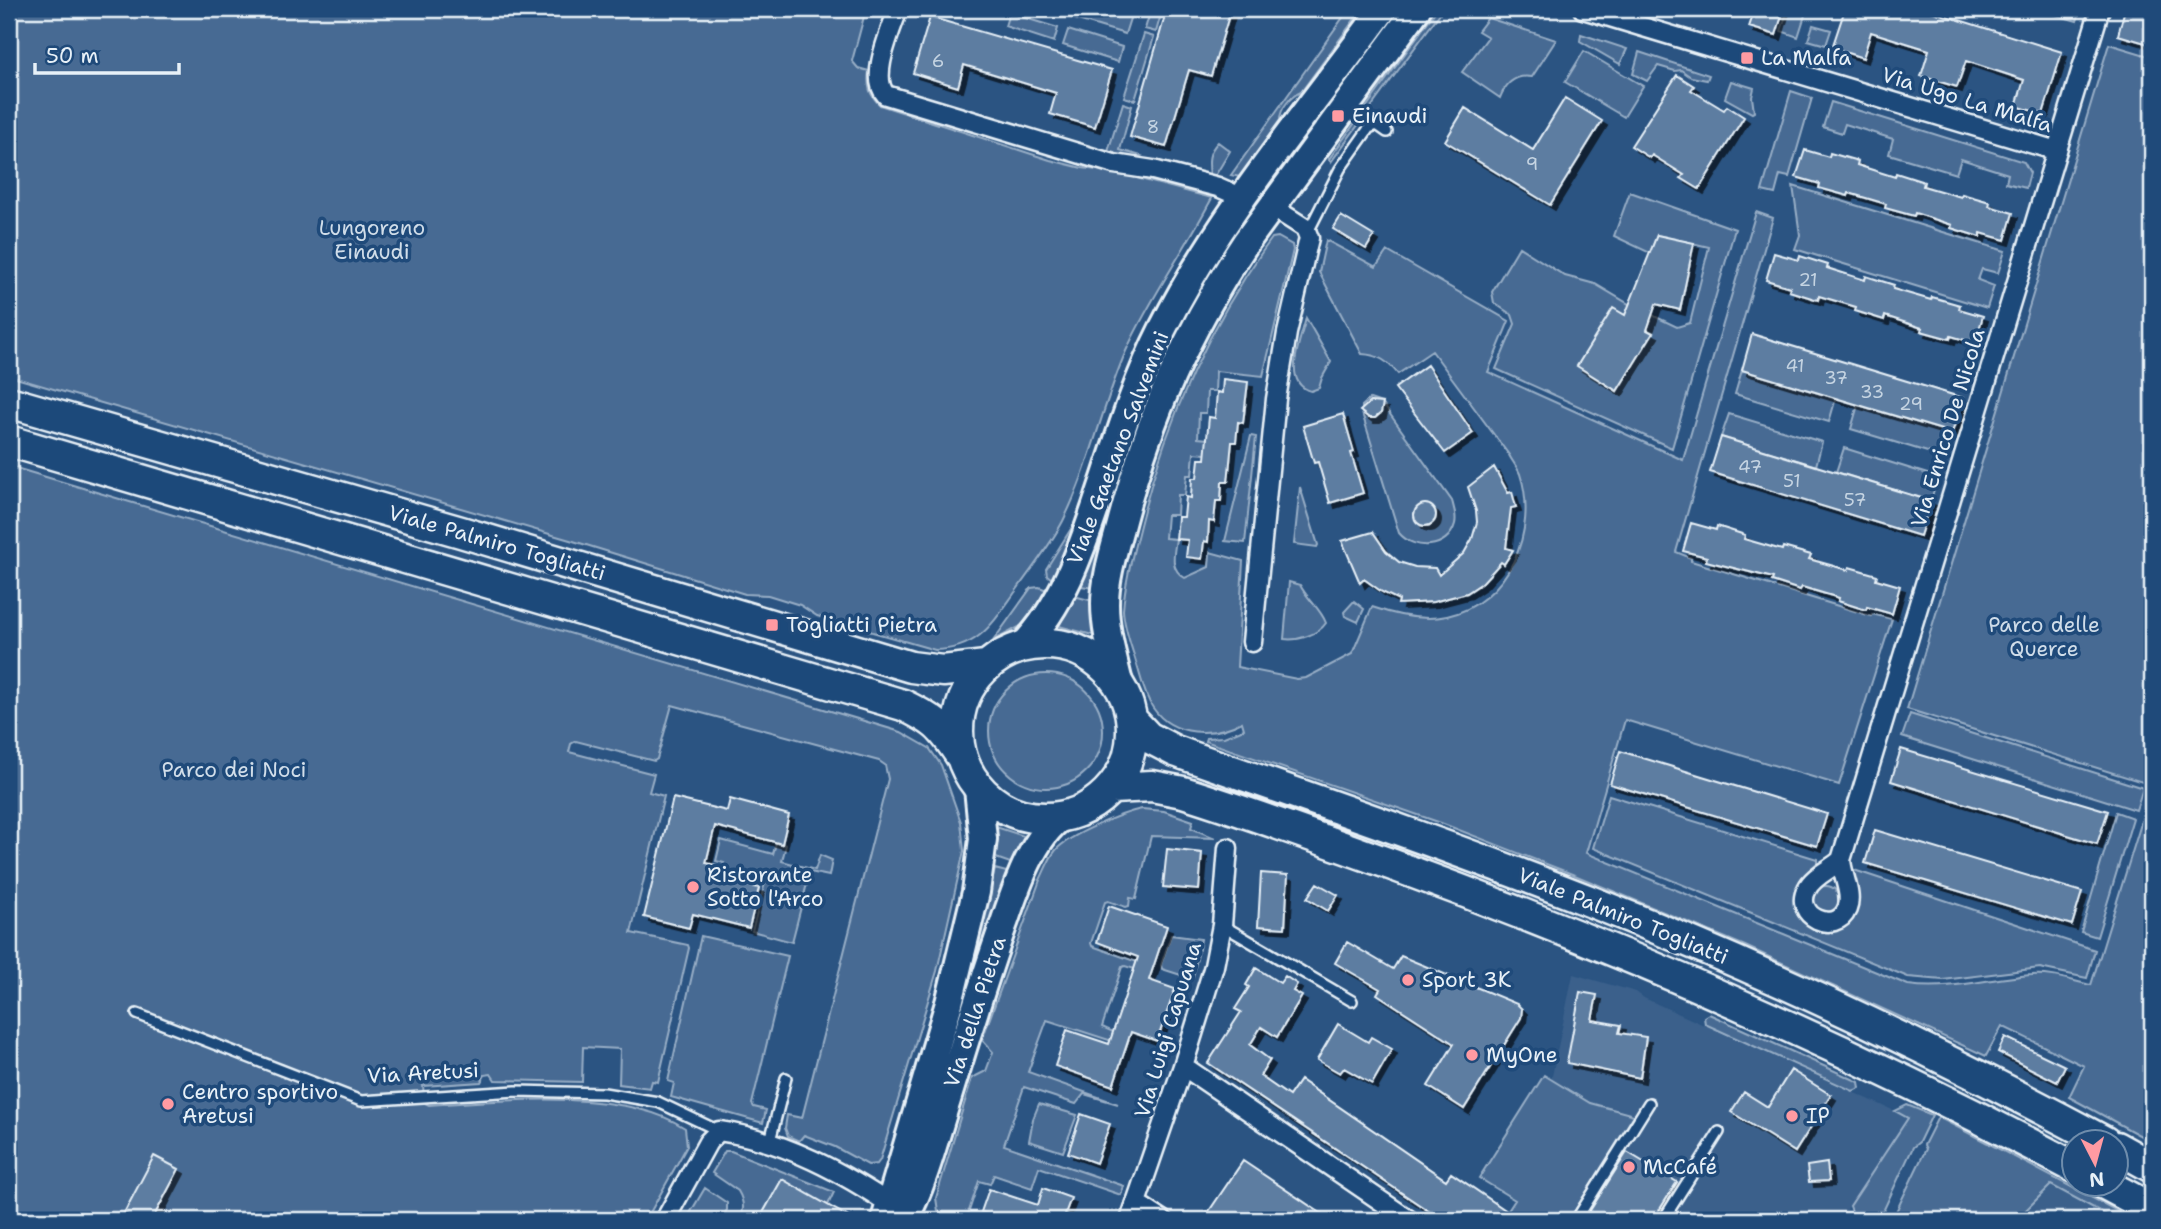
<svg xmlns="http://www.w3.org/2000/svg" width="2161" height="1229" font-family="'Shantell Sans',sans-serif">
<style>
.built{fill:#3a608b}
.green{fill:#476b93;stroke:#98aec6;stroke-width:2}
.building{fill:#5d7da1;stroke:#e8f1f8;stroke-width:2;filter:url(#shadow)}
.lines{fill:none;stroke-linecap:round;stroke-linejoin:round}
.lane-casing{stroke:#e8f1f8;stroke-width:14}
.street-casing{stroke:#e8f1f8;stroke-width:23}
.secondary-casing{stroke:#e8f1f8;stroke-width:32}
.primary-casing{stroke:#e8f1f8;stroke-width:35}
.lane{stroke:#1f4a7a;stroke-width:9}
.street{stroke:#1f4a7a;stroke-width:18}
.secondary{stroke:#1f4a7a;stroke-width:26}
.primary{stroke:#1f4a7a;stroke-width:30}
.poi-dot{fill:#ff9aa2;stroke:#1f4a7a;stroke-width:2.5}
.labels{text-anchor:middle;stroke-width:7;stroke-linejoin:round;paint-order:stroke}
.number-label{font-size:18px;fill:#c5d4e2}
.poi-label{font-size:21px;fill:#e8f1f8;stroke:#1f4a7a;text-anchor:start}
.street-label{font-size:21px;fill:#e8f1f8;stroke:#1f4a7a}
.park-label{font-size:21px;fill:#d0dde9;stroke:#1f4a7a}
</style>
<defs>
<filter id="shadow"><feDropShadow dx="5" dy="5" stdDeviation="0" flood-color="#0009"/></filter>
</defs>
<rect width="100%" height="100%" fill="#2b5482"/>
<filter id="ink" filterUnits="userSpaceOnUse"><feTurbulence type="fractalNoise" baseFrequency=".0143" numOctaves="2"/><feDisplacementMap in="SourceGraphic" scale="14" xChannelSelector="R" yChannelSelector="G"/><feConvolveMatrix kernelMatrix="1 2 1 2 8 2 1 2 1" color-interpolation-filters="sRGB"/></filter>
<g filter="url(#ink)">
<path class="built" d="M1573,974L1636,992L1644,998L1908,1117L1840,1220L1827,1215L1824,1220H1569L1634,1115L1590,1103L1551,1081Z
M2050,1184L2116,1220H2016Z"/>
<path class="green" d="M9,9H866L852,61L858,68L869,71C867,87 869,94 880,105L1050,160L1082,168L1114,172L1212,198C1185,250 1150,298 1126,351C1102,406 1090,467 1063,521C1050,546 1032,568 1016,591C992,624 979,649 935,650L817,616L800,605L768,595L745,594L570,540L9,376Z
M1074,9H1133L1125,34L1071,18Z
M1151,9H1167L1166,12L1162,11L1156,32L1145,29Z
M1349,9H1362L1301,92C1291,96 1280,108 1280,120L1240,177L1231,175Z
M1397,9H1404L1224,254L1094,588L1081,586L1079,584L1134,427L1163,355L1179,324L1221,251Z
M1437,9H1443L1331,162L1329,159Z
M1788,9H1807L1798,37L1781,31Z
M2050,9H2081L2077,21L2049,13Z
M1009,13L1058,28L1054,42L1005,26Z
M1488,18L1556,40L1532,77C1516,74 1506,82 1500,98L1462,72L1488,37L1478,31Z
M1813,25L1831,30L1826,45L1808,40Z
M1068,30L1122,47L1118,62L1063,45Z
M1144,34L1154,37L1135,100L1124,97Z
M1581,34L1627,49L1620,64L1580,41Z
M2109,44L2152,57V785L1907,709Z
M1584,51L1643,86L1624,117L1565,82Z
M1639,52L1709,75L1707,80L1691,77L1681,70L1675,71L1658,66L1647,81L1633,74Z
M1731,81L1754,88L1752,97L1754,112L1752,113L1725,98Z
M1791,91L1812,98L1789,177L1780,175L1775,194L1762,191Z
M1831,102L2024,162L2030,173L2026,188L2006,183L2008,174L1961,159L1956,174L1889,154L1893,139L1845,124L1842,133L1823,127Z
M1123,103L1132,106L1120,150L1141,156L1132,160L1107,155Z
M1218,142L1230,151L1215,176L1210,175C1208,161 1208,152 1218,142Z
M1793,186L2005,251L1998,273L1982,269L1978,280L1994,286L1987,308L1795,249L1800,235Z
M1630,192L1735,229L1672,448L1496,369L1515,324L1512,315L1494,303L1492,292L1519,247L1565,276L1595,284L1629,304L1677,327L1690,323L1709,247L1657,235L1650,253L1614,236Z
M1756,212L1773,218L1676,552L1691,558V561L1871,616L1872,614L1892,619L1839,785L1625,720L1586,853L1908,985C1950,991 1990,978 2032,975C2051,973 2072,981 2091,985L2152,788V1142L2069,1097L2084,1066L2002,1026L1986,1056L1745,946L1572,874L1441,823L1205,741L1206,738L1224,737L1244,729L1242,722C1214,737 1173,737 1153,708C1144,695 1141,677 1136,662C1131,645 1124,628 1123,610C1125,582 1133,553 1140,525C1166,422 1209,324 1272,238L1278,237L1292,245L1293,250L1263,376L1216,371L1215,391H1207L1206,413H1199L1198,438L1230,441L1229,456L1194,453L1192,475H1187L1185,495H1178L1177,515H1167L1165,538L1176,539C1174,554 1169,569 1185,578L1209,567L1210,552L1243,561L1237,667L1297,679L1306,678L1352,654L1372,607C1395,615 1422,622 1447,616C1508,603 1539,531 1520,474C1517,467 1512,461 1509,455L1432,351L1398,374C1387,361 1379,355 1362,354L1319,272L1326,240L1376,267L1387,251L1509,321L1488,372L1683,460Z
M1306,318L1331,362L1322,378L1319,388L1311,391C1281,383 1301,339 1306,318Z
M1742,370L1836,398L1829,422L1735,394Z
M1370,399L1382,403L1452,501C1454,508 1457,516 1455,524C1448,550 1414,551 1399,533L1362,413V406Z
M1858,405L1952,433L1944,457L1851,429Z
M1729,414L1822,442L1816,466L1721,437Z
M1251,436L1256,437L1245,543L1225,541Z
M1844,448L1937,477L1931,501L1836,472Z
M9,466L901,732L929,748L941,765L961,822L964,851L937,971L880,1160L877,1164L868,1165L835,1147L804,1135L799,1141L788,1136L785,1128L787,1115L802,1118L888,779L885,765L879,761L672,705L657,759L654,761L576,741L571,744L569,752L654,774L649,792L664,796L631,933L688,945L689,948L658,1082L652,1081L650,1088L619,1084L620,1049L583,1047L582,1082L495,1080L491,1074L485,1075L481,1082L423,1086L425,1103L429,1105C500,1100 625,1088 685,1128L687,1146L646,1220H9Z
M1300,487L1318,545L1317,547L1294,544Z
M1074,524L1056,578L1052,579L1047,575L1046,569Z
M1289,582L1300,585C1307,599 1321,609 1326,623C1318,635 1297,641 1284,639Z
M1039,587L1050,591L1028,622L993,641L1031,588Z
M1074,596L1093,601L1096,636L1059,626Z
M1354,601L1364,609L1358,622L1345,616L1344,612Z
M989 731a57 57 0 1 1 114 0a57 57 0 1 1-114 0Z
M1910,714L2143,788L2136,810L1902,737Z
M1609,795L1817,859V863C1785,891 1782,925 1832,931C1863,918 1855,901 1852,874L1854,870L2095,950L2087,978L2040,968L1943,980L1908,977L1593,848Z
M1142,809L1164,811L1193,821L1191,828L1215,838L1151,836L1136,899L1130,898L1129,906L1126,907L1108,901L1105,902L1091,943L1092,946L1143,964L1141,971L1125,966L1122,967L1102,1027L1118,1034L1115,1042L1047,1020L1028,1072L1118,1104L1084,1094L1076,1104L1024,1087L1004,1145L1124,1186L1121,1195L1039,1167L1032,1188L994,1175L990,1184L979,1181L966,1220H953L938,1211L936,1198L972,1078L986,1071L993,1052L982,1040L1040,880C1045,870 1049,858 1056,850C1069,835 1122,813 1142,809Z
M2116,812L2133,818L2097,937L2081,932Z
M996,827L1027,837L1013,864L996,858Z
M721,840L773,854L776,843L786,845L782,861L815,870L820,855L832,860L829,876L810,872L792,942L752,931L765,883L763,880L747,876L744,879L722,873L724,863L716,861Z
M995,869L1010,873L906,1182L974,960Z
M1813 899a13 13 0 1 1 26 0a13 13 0 1 1-26 0Z
M1171,935L1201,939L1193,977L1190,978L1162,969L1161,965Z
M701,936L788,956L752,1104L754,1107L766,1110L763,1123L671,1097L674,1083L668,1081Z
M1709,1014L1859,1082L1860,1088L1853,1091L1705,1024L1704,1017Z
M1544,1075L1590,1103L1634,1115L1569,1220H1526L1519,1215L1515,1220H1502L1515,1200L1479,1178Z
M1039,1104L1077,1115L1063,1152L1029,1141L1033,1119Z
M1907,1105L1932,1115L1919,1142L1913,1147L1879,1220H1855L1850,1206L1908,1118L1895,1111Z
M1938,1117L2127,1216L2131,1220H2116L2051,1185L2016,1220H1892L1926,1149L1924,1145Z
M725,1151H731L834,1192L828,1205L782,1179L759,1220H740C745,1210 744,1201 738,1191L712,1173Z
M705,1188L727,1203V1210L721,1220H686Z"/>
<path class="building" d="M1167,9L1191,14L1192,9H1231L1211,76L1189,70L1166,147L1130,137Z
M1755,9H1784L1776,35L1749,27Z
M1845,9H1924L2062,52L2043,114L2016,106L2024,80L1966,61L1957,87L1921,76L1929,50L1871,32L1863,58L1832,48Z
M2125,9H2152V45L2118,35Z
M930,17L1112,70L1095,127L1050,114L1056,93L964,65L958,87L913,73Z
M1677,75L1694,86L1691,90L1724,110L1727,106L1744,117L1699,189L1681,178L1684,175L1652,155L1650,158L1631,146Z
M1565,98L1602,121L1550,205L1445,141L1465,108L1533,150Z
M1805,150L1829,157L1830,153L1858,161L1857,165L1895,177L1896,173L1924,182L1923,186L1961,197L1962,194L1990,202L1989,206L2013,213L2005,240L1981,233L1980,237L1951,228L1952,225L1915,213L1914,216L1885,208L1886,204L1849,193L1848,196L1819,188L1820,184L1796,177Z
M1341,216L1374,236L1366,249L1333,229Z
M1657,235L1694,243L1680,310L1656,304L1647,330L1653,333L1617,391L1577,366L1613,308L1625,315Z
M1774,253L1799,260L1800,256L1828,265L1827,268L1865,280L1866,276L1894,285L1893,289L1931,300L1932,297L1960,305L1959,309L1983,316L1975,343L1951,336L1950,339L1921,331L1922,328L1885,316L1884,320L1855,311L1856,307L1819,296L1818,300L1789,291L1790,287L1766,280Z
M1752,334L1963,398L1952,433L1742,370Z
M1427,365L1473,433L1445,453L1395,388Z
M1223,379L1248,382L1243,423L1238,422L1236,442H1232L1228,482H1222L1221,501H1216L1214,522L1209,521L1208,542L1204,541L1202,559L1186,557L1188,540L1176,539L1178,517H1184L1186,497L1191,498L1192,478H1197L1199,459H1205L1209,417L1215,418L1217,392L1222,393Z
M1370,402L1383,403L1381,413L1375,418H1369L1360,411Z
M1343,414L1354,452L1351,453L1363,493L1330,503L1318,462L1314,463L1303,426Z
M1721,437L1931,501L1920,536L1710,472Z
M1494,467L1508,493L1512,492L1516,507L1511,508L1506,548L1513,550L1504,564L1501,562L1482,583L1467,593L1433,602L1398,604L1399,600L1382,592L1364,579L1360,583L1342,541L1373,532L1386,551L1399,562L1415,567L1435,568L1439,575L1464,553L1472,539L1477,522L1476,511L1468,487Z
M1414 515a11 11 0 1 1 22 0a11 11 0 1 1-22 0Z
M1691,523L1716,530L1717,526L1745,535L1744,539L1782,550L1783,547L1811,555L1809,559L1848,570L1849,567L1877,575L1876,579L1900,586L1892,614L1867,607L1866,610L1838,601L1839,598L1802,587L1800,590L1772,581L1773,578L1706,561L1707,557L1683,551Z
M1901,749L2108,811L2097,844L1891,781Z
M1620,751L1827,814L1817,846L1610,784Z
M673,798L727,811L730,799L789,815L782,844L715,826L706,863L716,865L713,877L759,888L749,928L693,914L689,928L644,917Z
M1875,830L2082,892L2072,925L1865,863Z
M1167,849L1202,853L1199,890L1163,887Z
M1261,873L1288,875L1285,928L1258,926Z
M1317,883L1338,895L1328,911L1307,898Z
M1109,906L1167,926L1149,980L1175,989L1157,1041L1131,1032L1113,1086L1055,1066L1067,1030L1109,1044L1138,957L1097,942Z
M1347,942L1393,969L1401,956L1517,1004L1522,1009L1521,1018L1464,1109L1428,1086L1454,1044L1377,994L1380,989L1335,963Z
M1256,968L1280,983L1285,976L1297,984L1293,991L1302,996L1277,1037L1261,1027L1250,1045L1270,1060L1260,1076L1289,1096L1300,1080L1446,1180L1451,1173L1520,1220H1442L1208,1063L1241,1012L1235,1009L1249,987L1246,985Z
M1580,992L1597,995L1592,1020L1621,1025L1619,1033L1646,1037L1640,1078L1567,1063Z
M1338,1024L1368,1042L1371,1037L1392,1049L1372,1084L1344,1068L1340,1073L1317,1060Z
M2005,1037L2065,1066L2057,1082L1998,1052Z
M1791,1070L1831,1095L1795,1152L1731,1112L1744,1092L1768,1107Z
M1081,1114L1110,1124L1096,1163L1068,1153Z
M1627,1152L1677,1182L1653,1220H1584Z
M154,1156L179,1169L152,1220H137L124,1213Z
M1243,1161L1331,1220H1203Z
M1827,1163L1829,1181L1809,1182L1807,1166Z
M782,1179L808,1194L854,1220H759Z
M1043,1188L1071,1198L1065,1214L1075,1217V1220H1008L981,1212L989,1189L1038,1205Z"/>
<g class="lines">
<g class="lane-casing">
<path id="lane" d="M1308,232L1340,169L1369,128L1377,125L1387,132
M1222,925L1352,1001
M137,1014L361,1101L516,1091L604,1093L658,1102L719,1131
M769,1145L786,1078
M1576,1220L1649,1103
M1663,1220L1719,1132"/>
</g>
<g class="street-casing">
<path id="street" d="M898,9C891,31 869,77 886,95L1114,164L1153,170L1218,187L1243,198
M1583,9L2057,151
M1252,642L1276,399L1287,333L1309,238L1305,228L1272,207
M1841,860L2100,9
M1841,860C1842,875 1853,895 1847,909C1836,936 1792,916 1807,889C1813,876 1830,870 1841,860Z
M1183,1066L1409,1220
M1136,1203L1162,1220
M665,1220L708,1142L719,1131C784,1140 844,1173 897,1209
M1130,1220L1183,1066L1214,966L1222,925L1228,848"/>
</g>
<g class="secondary-casing">
<path id="secondary" d="M1022,647C1067,601 1084,541 1104,482C1121,430 1138,377 1163,328C1221,213 1307,113 1383,9
M1119,683C1113,657 1105,631 1105,604C1105,576 1115,547 1122,520C1150,415 1186,333 1246,242L1417,9
M885,1220L949,1003L976,892L983,839L978,788
M904,1220C924,1183 934,1141 947,1100C965,1041 983,982 1004,923C1015,891 1032,837 1062,817"/>
</g>
<g class="primary-casing">
<path id="primary" d="M9,402L461,532L911,667L943,671L986,666
M9,441L903,705C936,721 941,726 961,756
M958 731a87 87 0 1 1 174 0a87 87 0 1 1-174 0Z
M1132,720L1148,737L1175,751C1315,800 1455,848 1592,902C1768,971 1939,1053 2105,1142
M1112,788L1152,786L1183,792C1254,814 1323,840 1393,865C1626,950 1854,1050 2074,1167
M2116,1147L2152,1167
M2105,1184L2152,1209"/>
</g>
<use href="#lane" class="lane"/>
<use href="#street" class="street"/>
<use href="#secondary" class="secondary"/>
<use href="#primary" class="primary"/>
</g>
</g>
<g class="poi-dot">
<rect x="1740" y="51" width="14" height="14" rx="3.5"/>
<rect x="1331" y="109" width="14" height="14" rx="3.5"/>
<rect x="765" y="618" width="14" height="14" rx="3.5"/>
<circle cx="693" cy="887" r="7"/>
<circle cx="1408" cy="980" r="7"/>
<circle cx="1472" cy="1055" r="7"/>
<circle cx="168" cy="1104" r="7"/>
<circle cx="1792" cy="1116" r="7"/>
<circle cx="1629" cy="1167" r="7"/>
</g>
<g class="labels">
<g class="number-label">
<text x="938" y="67">6</text>
<text x="1153" y="133">8</text>
<text x="1532" y="170">9</text>
<text x="1808" y="286">21</text>
<text x="1795" y="372">41</text>
<text x="1836" y="384">37</text>
<text x="1872" y="398">33</text>
<text x="1911" y="410">29</text>
<text x="1750" y="473">47</text>
<text x="1792" y="487">51</text>
<text x="1855" y="506">57</text>
</g>
<g class="poi-label">
<text x="1761" y="65">La Malfa</text>
<text x="1352" y="123">Einaudi</text>
<text x="786" y="632">Togliatti Pietra</text>
<text x="707" y="882">Ristorante<tspan x="707" dy="24">Sotto l'Arco</tspan></text>
<text x="1422" y="987">Sport 3K</text>
<text x="1486" y="1062">MyOne</text>
<text x="182" y="1099">Centro sportivo<tspan x="182" dy="24">Aretusi</tspan></text>
<text x="1806" y="1123">IP</text>
<text x="1643" y="1174">McCafé</text>
</g>
<g class="street-label">
<text transform="translate(1967 100) rotate(17)" y="7">Via Ugo La Malfa</text>
<text transform="translate(1948 428) rotate(-73)" y="7">Via Enrico De Nicola</text>
<text transform="translate(1118 448) rotate(-69)" y="7">Viale Gaetano Salvemini</text>
<text transform="translate(497 543) rotate(16)" y="7">Viale Palmiro Togliatti</text>
<text transform="translate(1623 916) rotate(22)" y="7">Viale Palmiro Togliatti</text>
<text transform="translate(975 1012) rotate(-72)" y="7">Via della Pietra</text>
<text transform="translate(1168 1030) rotate(-73)" y="7">Via Luigi Capuana</text>
<text transform="translate(423 1073) rotate(-3)" y="7">Via Aretusi</text>
</g>
<g class="park-label">
<text x="372" y="235">Lungoreno<tspan x="372" dy="24">Einaudi</tspan></text>
<text x="2044" y="632">Parco delle<tspan x="2044" dy="24">Querce</tspan></text>
<text x="234" y="777">Parco dei Noci</text>
</g>
</g>
<rect width="2161" height="1229" fill="none" stroke="#1f4a7a" stroke-width="35"/>
<rect x="18" y="18" width="2126" height="1194" fill="none" stroke="#e8f1f8" stroke-width="2.5" filter="url(#ink)"/>
<g transform="translate(2095 1163) rotate(174)"><circle r="33" fill="#1f4a7a" stroke="#6f8dac" stroke-width="2"/>
<path d="M0-5L12 26L0 18L-12 26Z" fill="#ff9aa2"/>
<text y="-10" font-size="19" font-weight="bold" text-anchor="middle" fill="#e8f1f8">N</text>
</g>
<path d="M35 63v10h144v-10" fill="none" stroke="#e8f1f8" stroke-width="3.5"/>
<text x="46" y="63" font-size="21" fill="#e8f1f8" stroke="#1f4a7a" stroke-width="5" paint-order="stroke">50 m</text>
</svg>
